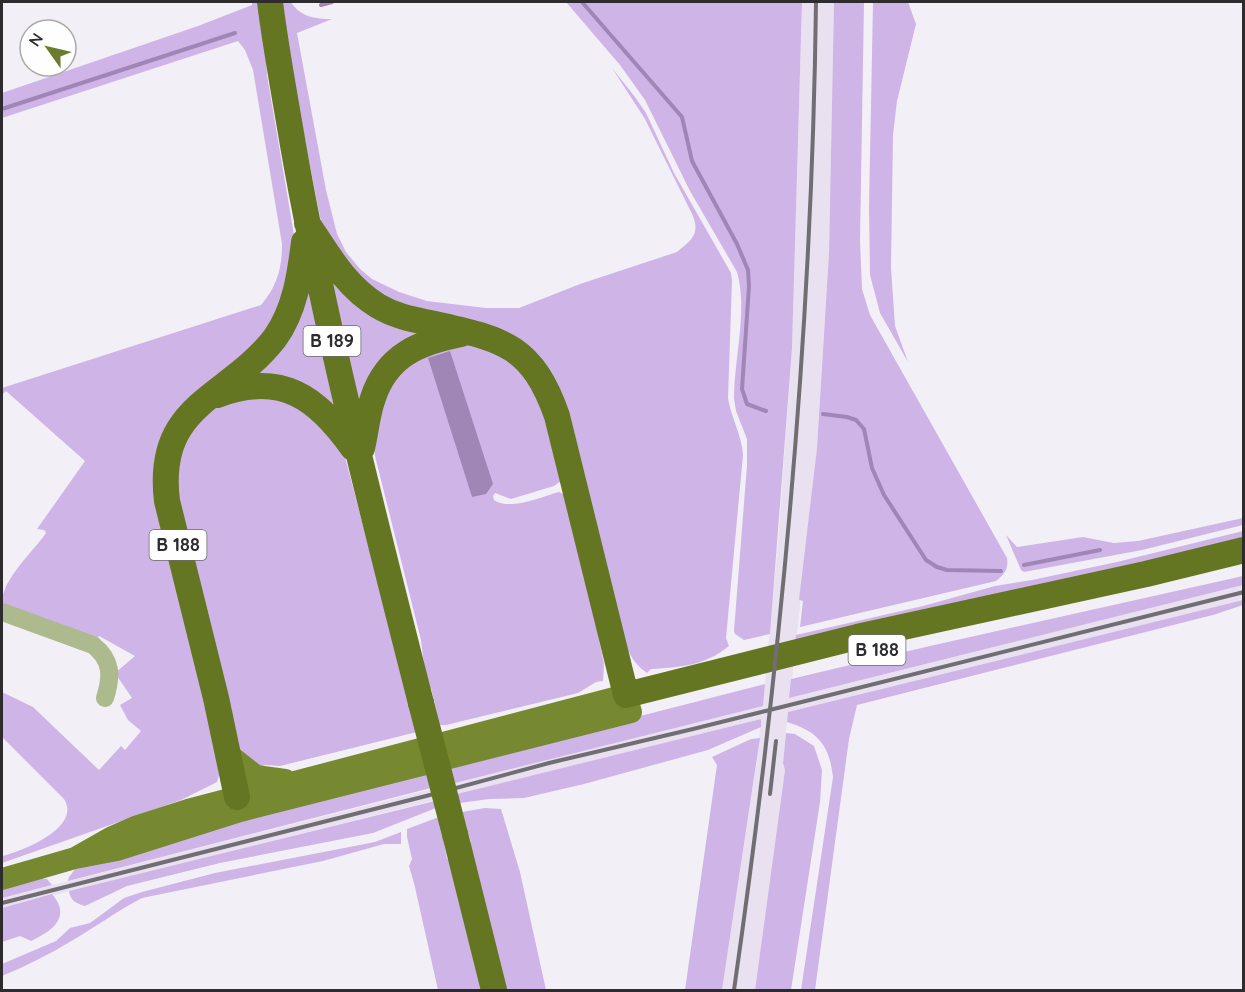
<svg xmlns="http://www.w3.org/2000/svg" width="1245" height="992" font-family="Quicksand,sans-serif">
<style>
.built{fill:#e9e1f0}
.green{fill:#cfb5e7}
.water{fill:#a086b7}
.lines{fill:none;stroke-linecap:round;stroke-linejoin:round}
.stream{stroke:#a086b7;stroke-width:4}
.minor{stroke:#adba8d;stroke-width:18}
.major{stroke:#768930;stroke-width:22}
.highway{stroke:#647621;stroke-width:26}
.rail{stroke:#716e73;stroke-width:4}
.highway-bridge{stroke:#647621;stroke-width:26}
.labels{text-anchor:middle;stroke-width:4.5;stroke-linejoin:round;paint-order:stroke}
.shield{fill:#fefefe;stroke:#6c6a6c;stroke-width:1.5}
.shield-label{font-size:18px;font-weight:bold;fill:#2d2b2e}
</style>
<rect width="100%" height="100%" fill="#f3eff7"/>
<path class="built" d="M802,2H834L829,253L817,448L790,698L1243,585V600L788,712L783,763L785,770L755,990H722L757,761L761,719L2,908V898L763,705L778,543L792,348Z"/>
<path class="green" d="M252,2H262L266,38L267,75L294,235L280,320L167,432L215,747L219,775L217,782L181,800L2,863V856C23,851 82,827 64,799L2,737V692L33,707L99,770L121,746L125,750L141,731L128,720L120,705L132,698L115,673L135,656L99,636L97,639L2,603C2,579 33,552 46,533L44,530L37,529L85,461L6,391L2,395V388L261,305C277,286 282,269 282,244L253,70L245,50L238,41L2,118V93L198,26L252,5Z
M278,2H291C300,17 316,19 332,19L297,33L326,190L337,234L346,252L360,269L372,279L399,292L427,301L486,308H519L580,284L677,252C691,240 700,235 693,216L645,119L612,68L635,97L646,113L674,173L731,273L732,281L728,398C731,418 742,435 743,455L726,638L729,646C704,666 682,667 651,669L647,673C632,663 627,649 621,633L558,394L473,324L367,293L321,222Z
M566,2H802L792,348L770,634L744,640L735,634L734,631L747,465V439L736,411L734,398C734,359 748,310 737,272L690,191L645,100L620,65Z
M834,2H864L860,241L862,289L870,315L1007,558C1009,569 1004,575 996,581L800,627L803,601L799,600L817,448L829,253Z
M873,2H908L916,24L897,101L893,135L891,268L895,326L908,362L880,313L870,275L869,207Z
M321,252L431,329L363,417Z
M305,264L348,433L249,371Z
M435,344L488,345L531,377L565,478L554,486L511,499L495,493L493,496L494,500C511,511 540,497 559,492L566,495L597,630L604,664L603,681L596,682L578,693L446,725H440L431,688L427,689L421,640L375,456L373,440L384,386Z
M225,397L299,399L345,457L417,732L280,766L265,765L257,768L239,752L172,482L186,432Z
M1243,518V525L1142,550L1024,572L1021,570L1006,535L1017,547L1083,537L1114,543L1138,541Z
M1243,531V540L795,646L796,635L923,606L995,586L1032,580L1117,562Z
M1243,576V585L789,698L791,679L930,646Z
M1243,600V605L1213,615L857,705L849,739L815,990H801L833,777C829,745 819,732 787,722L788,712Z
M765,684L763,706L455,783L450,765Z
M761,719V727L708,750L584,784L524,798L489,799L460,803L457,794Z
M786,733L795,734L814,746L822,770L820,802L791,990H755L785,770L783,763Z
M760,738L722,990H685L717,765L712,757L751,739Z
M427,769L431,788L68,881L69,877L76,868L173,839Z
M435,801L436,808L373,833L220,863L127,886L85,906C75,903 71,901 69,891Z
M485,808L501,809L520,872L546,990H502L467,844L471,842L462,812Z
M439,817L447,859L452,858L486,990H438L414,883L409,866L412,859L407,837V829Z
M401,832V844H384L323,861L142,898C117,911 97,926 73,940C50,954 26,966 2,976V964L56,941L70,928L90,923L124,898L142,892L215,873L375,842Z
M39,878L47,879L52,885L2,898V887Z
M52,894C72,917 52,931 31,941L20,936L2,942V908Z"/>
<path class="water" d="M450,351L493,484L486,494L472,497L428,358Z"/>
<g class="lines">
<path class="stream" d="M582,2L682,117L692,161L737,244L748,270L749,286L742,389L747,404L766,411
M321,5L332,2
M2,109L235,33
M823,414L847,417L856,420L864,429L872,468L884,495L926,560L937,567L947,570L1001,571
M1024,565L1100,550"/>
<path class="minor" d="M2,612L93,645C112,660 112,676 105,698"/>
<path class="major" d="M228,754L256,776L285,780
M2,879L75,858L117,850L240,811L631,712L626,695L188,810L135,827L112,837L75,858"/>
<path class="highway" d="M270,2C276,50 285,97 293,145C326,333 374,518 421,703
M307,223C328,254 345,286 378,306C395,316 411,319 430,323C500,339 531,342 557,416L626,695L857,637L1146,574L1244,550
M217,395C281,371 317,397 353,448
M362,448C366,432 367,414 373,398C387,355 420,342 461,334
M237,797L216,698L167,501C155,403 227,400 275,338C295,310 300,275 304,242
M455,834L494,990"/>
<path class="rail" d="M770,794L776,741
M2,903L430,795L549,763L693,729L1244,592
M734,990C781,663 812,332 816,2"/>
<path class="highway-bridge" d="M421,703L455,834"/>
</g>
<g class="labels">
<g class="shield">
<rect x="303.5" y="326" width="57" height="30" rx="4.5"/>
<rect x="149.5" y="530" width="57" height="30" rx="4.5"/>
<rect x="848.5" y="635" width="57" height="30" rx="4.5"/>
</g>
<g class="shield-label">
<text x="332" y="347">B 189</text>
<text x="178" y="551">B 188</text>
<text x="877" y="656">B 188</text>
</g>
</g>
<rect width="1245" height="992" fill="none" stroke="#2d2b2e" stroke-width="6"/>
<g transform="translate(48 48) rotate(304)"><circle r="28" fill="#fefefe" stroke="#aaaaab" stroke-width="1.5"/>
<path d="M0-4.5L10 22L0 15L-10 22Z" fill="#6b7d2c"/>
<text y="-9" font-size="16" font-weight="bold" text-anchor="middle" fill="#2d2b2e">N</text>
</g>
</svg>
